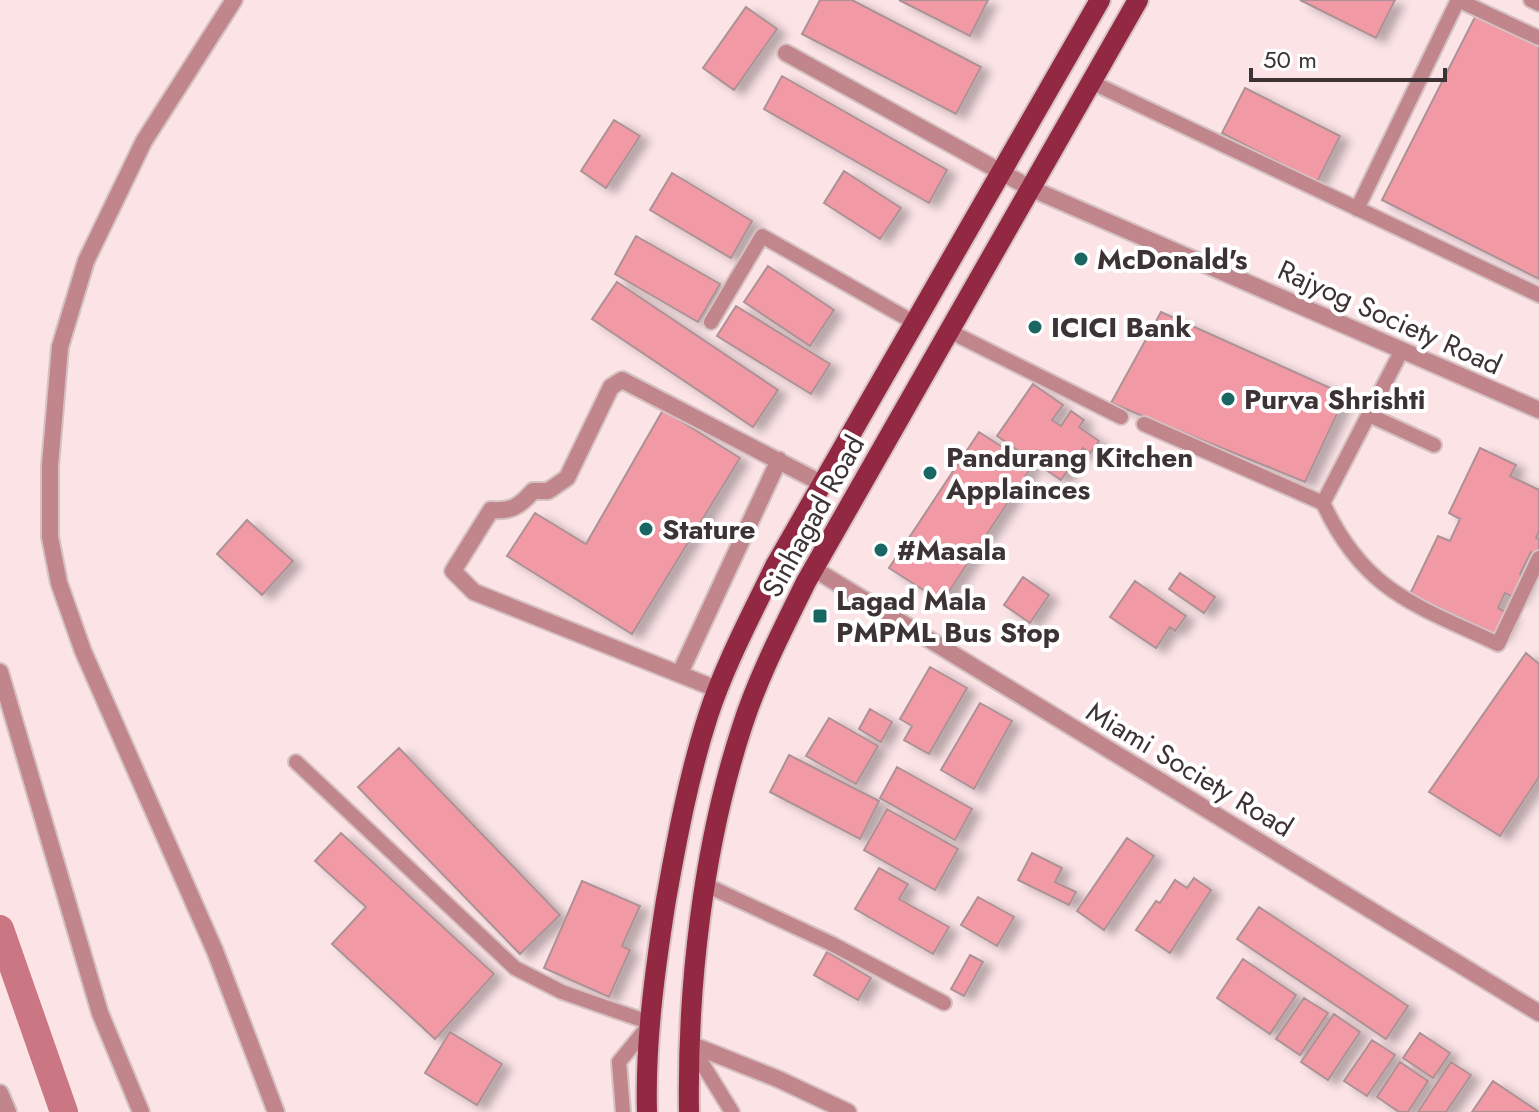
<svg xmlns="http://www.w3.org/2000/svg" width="1539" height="1112" font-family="Jost,sans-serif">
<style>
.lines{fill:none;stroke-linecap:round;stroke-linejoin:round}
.canal{stroke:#cb7783;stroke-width:28}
.building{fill:#f199a4;stroke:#ad9295;stroke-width:2;filter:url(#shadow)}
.service-casing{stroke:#d5c0c2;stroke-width:18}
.minor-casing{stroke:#d5c0c2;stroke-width:20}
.primary-casing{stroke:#d5c0c2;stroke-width:24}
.service{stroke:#c1858c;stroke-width:14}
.minor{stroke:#c1858c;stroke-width:16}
.primary{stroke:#922841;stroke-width:20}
.poi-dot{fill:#196663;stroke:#fff;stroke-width:3}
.labels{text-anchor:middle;stroke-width:8;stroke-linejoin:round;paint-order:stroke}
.poi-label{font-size:28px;font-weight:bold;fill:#3e3334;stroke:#fff;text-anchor:start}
.street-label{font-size:28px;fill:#3e3334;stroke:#fff}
</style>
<defs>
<filter id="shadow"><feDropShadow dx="9" dy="5" stdDeviation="4" flood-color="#0004"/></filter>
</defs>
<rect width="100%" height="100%" fill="#fbe3e6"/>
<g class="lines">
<path class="canal" d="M0,929L64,1112"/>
</g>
<path class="building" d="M820,0H852L981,67L956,114L802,34Z
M899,0H988L970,36Z
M1300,0H1395L1376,38Z
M746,7L777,29L734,90L703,68Z
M1476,15L1539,46V279L1382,200Z
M782,76L947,170L929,203L764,109Z
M1245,88L1340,136L1317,182L1222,133Z
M614,120L640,136L606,188L581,171Z
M844,171L901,208L880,239L824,203Z
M672,173L752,221L731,258L650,210Z
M636,236L720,284L698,322L615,274Z
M768,266L834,310L810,346L744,302Z
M617,282L778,390L753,427L592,319Z
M736,306L830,364L811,394L717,336Z
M1161,312L1346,395L1305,482L1111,403Z
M1033,384L1063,405L1052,420L1061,426L1071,411L1084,420L1079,427L1099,441L1090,453L1083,448L1061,480L997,436Z
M663,410L740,458L632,634L507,556L535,513L586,544Z
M979,432L1032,466L942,602L889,568Z
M1480,448L1516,465L1510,476L1539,490V531L1536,538L1539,539V552L1538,555L1531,552L1520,574L1527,578L1517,599L1505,593L1498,608L1510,614L1499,636L1410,594L1438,536L1450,541L1460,519L1449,513Z
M247,520L293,561L262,595L217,554Z
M1180,573L1215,597L1204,613L1169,589Z
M1023,577L1049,595L1030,623L1004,605Z
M1135,581L1186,616L1175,631L1170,627L1156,648L1110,617Z
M1526,653L1539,664V777L1500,836L1429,792Z
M930,667L967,688L929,754L904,740L912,726L900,719Z
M980,703L1012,721L974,789L941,770Z
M870,709L892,722L881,742L859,729Z
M829,718L878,746L856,784L806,756Z
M399,748L560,915L520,954L358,787Z
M789,755L879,801L860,839L770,792Z
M897,767L972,809L955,840L880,798Z
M887,809L958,849L935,890L864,850Z
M341,833L494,974L435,1039L332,944L366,907L315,861Z
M1127,838L1154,856L1104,930L1077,911Z
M1032,853L1062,868L1055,882L1076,892L1069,905L1018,880Z
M879,868L908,884L899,899L949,927L933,954L855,909Z
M1194,878L1211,890L1170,953L1136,930L1156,901L1160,903L1175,880L1187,888Z
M582,881L640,906L622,946L630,950L609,997L544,968Z
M978,897L1014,917L997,946L961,925Z
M1259,907L1408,1006L1386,1039L1237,939Z
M827,952L871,978L858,1000L814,975Z
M970,955L983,962L964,996L951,989Z
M1243,959L1296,995L1270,1034L1217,998Z
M1304,998L1328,1013L1300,1055L1276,1039Z
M1334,1014L1360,1032L1328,1080L1301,1062Z
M450,1032L502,1064L477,1105L425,1073Z
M1420,1033L1450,1053L1433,1078L1403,1058Z
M1372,1040L1395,1055L1367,1096L1344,1081Z
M1400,1062L1428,1081L1408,1112H1399L1377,1097Z
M1451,1062L1471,1075L1446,1112H1418Z
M1493,1081L1539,1112H1472Z"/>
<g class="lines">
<g class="service-casing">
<path id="service" d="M1458,0L1539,38
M1531,0L1539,4
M1091,82L1539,295
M1357,209L1458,0
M711,322L762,236L915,323
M949,331L1121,417
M1369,415L1434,445
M1144,424L1323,503C1364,592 1416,605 1498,644L1539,558
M1323,503L1402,350
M296,762L515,968L562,992L651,1023L619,1062L623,1112
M706,885L830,943L944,1003
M690,1044L732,1112"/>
</g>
<g class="minor-casing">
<path id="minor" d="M234,0L144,141L86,261L60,347L50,466V537L59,583L83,651L215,951L276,1112
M786,53L1030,188L1539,410
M814,569L1539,1013
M0,672L100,1013L141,1112
M680,673L779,460
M719,690L474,592L453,571L491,510C511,512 520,506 533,491H548L567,478L611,387L622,380L823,484
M690,1044L778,1079L848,1112
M0,1093L8,1112"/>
</g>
<g class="primary-casing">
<path id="primary" d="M647,1112C645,1042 655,969 666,900C677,838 689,775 708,716C725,664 752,614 775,566L1100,0
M689,1112C687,987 703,846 742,727C758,677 783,629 806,582L1138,0"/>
</g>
<use href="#service" class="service"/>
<use href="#minor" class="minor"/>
<use href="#primary" class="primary"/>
</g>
<g class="poi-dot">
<circle cx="1081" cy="259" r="8"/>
<circle cx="1035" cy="327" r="8"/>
<circle cx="1228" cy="399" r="8"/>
<circle cx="930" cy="473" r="8"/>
<circle cx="646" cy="529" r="8"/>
<circle cx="881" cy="550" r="8"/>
<rect x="812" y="608" width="16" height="16" rx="4"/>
</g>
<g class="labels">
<g class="poi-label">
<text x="1097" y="269">McDonald's</text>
<text x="1051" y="337">ICICI Bank</text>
<text x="1244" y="409">Purva Shrishti</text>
<text x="946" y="467">Pandurang Kitchen<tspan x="946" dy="32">Applainces</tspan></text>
<text x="662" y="539">Stature</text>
<text x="897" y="560">#Masala</text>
<text x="836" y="610">Lagad Mala<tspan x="836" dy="32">PMPML Bus Stop</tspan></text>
</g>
<g class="street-label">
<text transform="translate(1390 317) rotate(24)" y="10">Rajyog Society Road</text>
<text transform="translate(813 516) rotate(-61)" y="10">Sinhagad Road</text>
<text transform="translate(1190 769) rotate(31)" y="10">Miami Society Road</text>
</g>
</g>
<path d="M1251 68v12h194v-12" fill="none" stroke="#3e3334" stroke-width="4"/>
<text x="1263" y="68" font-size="24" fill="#3e3334" stroke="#ffffff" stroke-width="6" paint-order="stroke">50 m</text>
</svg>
